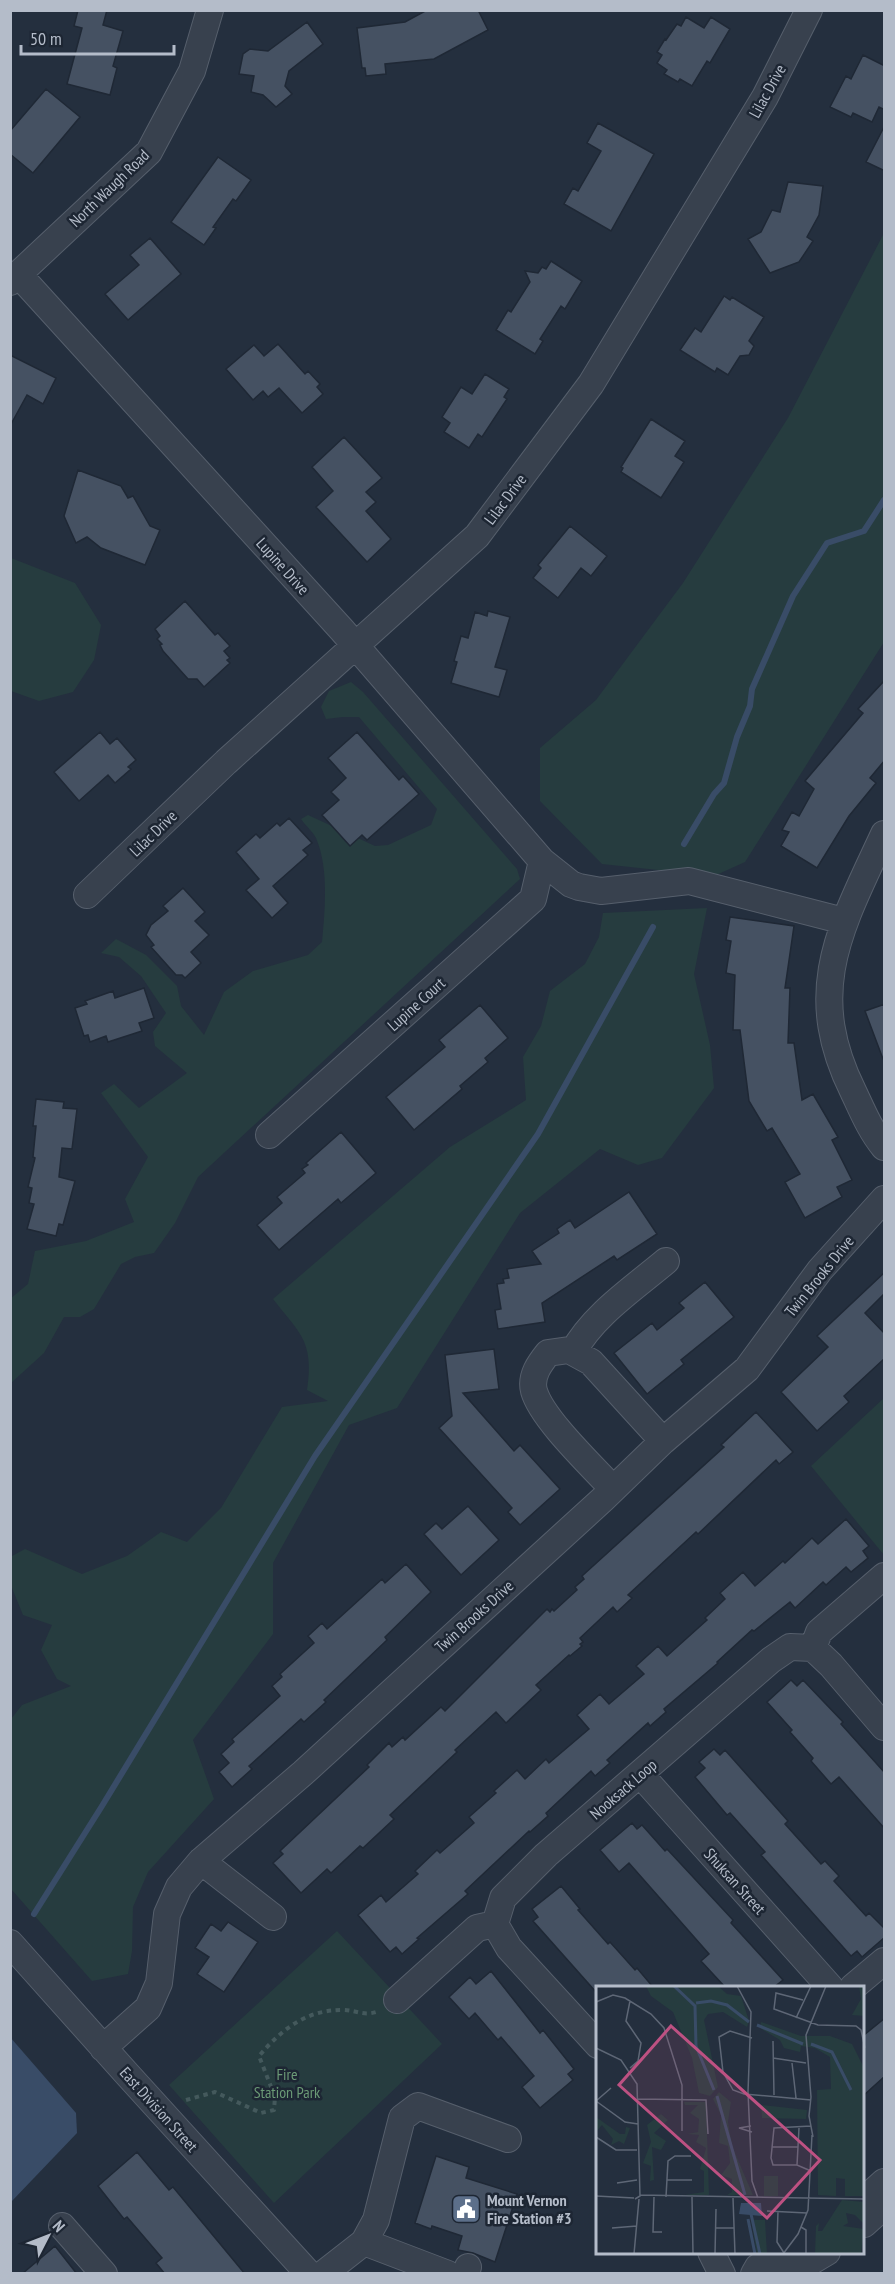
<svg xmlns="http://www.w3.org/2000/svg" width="895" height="2284" font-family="'PT Sans Narrow',sans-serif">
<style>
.green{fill:#263c3f}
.water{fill:#394c67}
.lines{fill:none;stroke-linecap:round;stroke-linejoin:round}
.stream{stroke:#394c67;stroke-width:6}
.building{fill:#455162;stroke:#1f2835;stroke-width:1.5}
.minor-casing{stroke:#565f6c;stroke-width:28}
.path{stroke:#44595c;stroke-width:4;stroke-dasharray:4.5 4.5;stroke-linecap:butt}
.minor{stroke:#38414e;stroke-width:26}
.labels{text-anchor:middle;stroke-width:5;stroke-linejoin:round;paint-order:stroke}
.street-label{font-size:16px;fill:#b4bcc9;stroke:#1d2633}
.park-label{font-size:16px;fill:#6b9a76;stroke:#1d2633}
.poi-label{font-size:16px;font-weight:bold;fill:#b4bcc9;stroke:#1d2633;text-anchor:start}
.inset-river{fill:none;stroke:#394c67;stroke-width:3}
.inset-road{fill:none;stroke:#5e6776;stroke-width:1.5}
.view{fill:#bd5182;fill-opacity:0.15;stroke:#bd5182;stroke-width:3}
.inset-edge{fill:none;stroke:#b4bcc9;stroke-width:3}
</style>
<rect width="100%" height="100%" fill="#242f3e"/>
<path class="green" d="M884,233V642L745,862L714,876L602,864L540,801V748L596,700L683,583L788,418Z
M11,558L75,583L101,625L94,660L73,692L39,701L11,691Z
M351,682L363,692L517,869L520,879L198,1177L175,1223L154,1253L135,1257L121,1264L94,1309L80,1317H64L44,1353L11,1383L10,1299L28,1284L35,1251L86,1241L134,1222L125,1199L148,1157L101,1093L114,1084L139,1108L187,1073L155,1046L153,1032L166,1013L141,976L119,957L101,953L116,939L146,955L177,986L181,1006L204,1035L224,992L253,971L308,955L322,942C325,910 329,868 316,838C313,832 305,825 301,819L308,815L375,846L388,845L431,825L437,809L359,717H343L326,719L321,707L329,691Z
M707,908L694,974L710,1045L714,1088L662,1158L638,1165L600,1149L520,1213L397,1408L349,1425L273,1563V1634L193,1740L214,1799L148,1872L133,1907L132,1951L128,1974L92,1981L11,1889V1719L22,1705L71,1686L57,1679L41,1650L52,1625L23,1615L12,1588V1556L25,1549L82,1574L127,1556L161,1532L187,1542L221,1508L282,1407L328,1401L307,1390C314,1341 301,1335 273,1299L450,1147L526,1100L523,1057L541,1026L550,991L585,964L599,937L603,913Z
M884,1398V1555L811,1466Z
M337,1931L442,2044L274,2203L169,2085Z"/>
<path class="water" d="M10,2037L76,2113L77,2133L11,2202Z"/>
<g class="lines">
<path class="stream" d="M684,844L714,794L724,783L737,737L750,706L752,689L793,596L827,543L864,531L884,500
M34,1914L102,1806L315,1456L538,1134L653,927"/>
</g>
<path class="building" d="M78,10H107L103,25L123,31L113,66L117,68L110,95L67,84L82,28L74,26Z
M427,10H478L488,30L434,59L385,64L386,74L366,76L365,68H362L357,28L405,22Z
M686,17L704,28L711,17L730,29L710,63L707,61L692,86L680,79L678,82L664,74L667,70L657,63L662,55L657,52L665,39L666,40L677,24L681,26Z
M307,22L323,44L289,71L285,86L292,94L276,107L263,95L251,92L254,76L239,74L243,54L250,49L268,51Z
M863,55L885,66V110L879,107L872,122L853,113L851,117L830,107L846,76L851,79Z
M46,89L80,117L33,173L10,154V131Z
M598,123L654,154L611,231L564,204L573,188L578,191L601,151L587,143Z
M885,125V171L866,162Z
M218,157L251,180L236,201L233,199L213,227L216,228L204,245L171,222Z
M788,182L823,186L819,215L807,237L813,241L799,262L770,273L748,239L761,232L772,210L780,212Z
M150,238L181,274L128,320L105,294L139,265L130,255Z
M551,261L582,281L565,309L561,306L540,339L543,341L535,354L496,330L508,310L511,312L530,282L525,271L538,273L542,267L546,269Z
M724,296L730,300L732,297L764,317L749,341L754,346L749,355L740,356L728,375L717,368L715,372L680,350L695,328L701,332Z
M278,344L305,374L308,371L320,384L317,387L323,394L302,413L279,388L268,397L263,391L253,400L226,369L254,345L264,356Z
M10,355L56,378L43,404L27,395L10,426Z
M485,374L509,389L504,397L507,399L482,437L478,434L469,448L444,432L450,423L442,417L461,387L472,394Z
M651,419L685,441L675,456L684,462L661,498L621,472L623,468L621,467Z
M344,437L382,478L366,492L376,502L366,511L391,539L367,562L316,507L333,491L312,467Z
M78,470L121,486L128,498L133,496L150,526L160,530L145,565L101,548L87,537L76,543L64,516Z
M570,526L607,556L591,576L581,568L558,598L533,578L541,568L538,565Z
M185,601L215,635L218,633L230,646L224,651L230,658L227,660L230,663L204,687L197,679H188L163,651L160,645L162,644L157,639L160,636L155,629Z
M488,611L510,617L495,667L507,670L499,697L451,683L457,662L454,661L461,636L468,638L475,612L487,616Z
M885,680V760L870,778L876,783L849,816L817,868L781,846L789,832L782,830L792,812L799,816L814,789L805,781L863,713L858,709Z
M100,732L110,744L117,738L136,760L128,767L131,769L115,783L108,775L79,801L54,772Z
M357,732L399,780L403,776L419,794L367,840L362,835L350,846L322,815L339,800L331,792L346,778L328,758Z
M289,818L312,843L303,850L308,855L273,886L288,903L272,918L246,890L259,879L236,852L256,834L260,838L277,823L280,826Z
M183,888L205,912L195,921L209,935L191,952L201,963L185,978L182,975H176L151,947L154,945L146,935L151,925L168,911L163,906Z
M730,917L794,926L785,988H790L788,1043H794L802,1100L813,1094L838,1137L832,1140L852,1180L837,1187L842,1197L805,1218L785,1182L800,1174L772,1128L767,1131L749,1101L740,1030H733L735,975L726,973L731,941L726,940Z
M144,988L154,1018L139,1023L142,1031L108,1042L106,1036L90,1042L88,1035L84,1036L75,1008L87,1004L85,1001L113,991L115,998Z
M885,1004V1059H883L865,1011Z
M480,1005L508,1038L485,1058L488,1062L460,1086L462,1089L414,1130L386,1097L445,1047L439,1040Z
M36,1099L64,1102L63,1108L77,1109L72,1149L62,1148L59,1177L75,1181L63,1225L59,1224L56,1236L27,1229L34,1204L29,1203L32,1188L28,1187L35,1158L33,1157L36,1126H33Z
M341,1132L376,1173L341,1203L338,1199L279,1250L257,1225L282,1203L277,1197L305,1173L302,1169L308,1165L306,1163Z
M629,1192L657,1234L617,1260L614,1256L542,1303L545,1322L498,1329L495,1310L501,1309L497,1284L504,1283L503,1279L509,1278L507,1269L541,1264L532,1251L559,1233L557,1229L570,1220L575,1228Z
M885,1272V1293L865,1313L885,1334V1358L844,1396L849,1402L817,1431L781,1392L828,1347L817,1336Z
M705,1282L734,1317L681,1360L684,1364L647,1394L614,1353L652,1323L657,1330L684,1308L679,1303Z
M494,1349L499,1389L463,1393L514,1451L520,1445L560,1489L520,1525L508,1512L512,1508L439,1428L452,1416L445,1355Z
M756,1412L793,1452L779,1464L776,1460L698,1534L696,1532L628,1595L632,1598L617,1612L613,1607L580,1638L583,1642L580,1644L582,1646L570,1656L569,1655L536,1685L541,1690L506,1723L496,1712L455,1750L457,1752L390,1815L394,1819L363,1848L360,1846L331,1873L327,1869L301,1893L273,1863L283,1854L280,1851L369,1767L367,1765L389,1743L392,1747L403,1737L405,1740L441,1707L445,1711L547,1609L550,1612L552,1609L554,1611L577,1590L575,1587L584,1579L582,1576L724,1447L721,1445Z
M468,1506L499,1540L461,1575L424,1534L436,1523L442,1529Z
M846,1519L869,1546L863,1551L868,1558L851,1572L846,1567L826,1585L823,1582L795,1608L790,1602L754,1631L752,1630L717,1662L718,1663L664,1709L666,1712L650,1726L648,1723L607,1760L610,1763L595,1776L591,1771L546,1813L548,1816L530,1832L529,1831L465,1891L468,1894L417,1938L419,1939L402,1954L396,1947L390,1952L358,1915L381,1895L386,1902L418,1874L415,1871L437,1850L440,1853L474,1823L469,1817L496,1793L494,1791L517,1770L525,1779L546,1759L549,1763L589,1729L577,1715L600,1694L609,1704L644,1674L636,1666L658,1646L667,1656L707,1620L705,1618L725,1599L720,1593L743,1572L755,1586L783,1561L785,1563L812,1538L818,1544Z
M406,1564L431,1592L385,1637L387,1640L324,1700L326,1702L304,1722L301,1719L249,1766L252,1769L232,1787L219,1772L229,1763L221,1754L234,1742L232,1739L280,1696L272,1686L282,1677L280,1674L314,1643L308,1636L322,1623L327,1629L382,1579L385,1583Z
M791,1680L797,1686L803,1680L843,1722L841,1724L885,1773V1829L839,1777L831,1784L811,1761L813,1758L790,1732L792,1730L767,1702Z
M714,1749L720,1755L725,1750L788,1821L785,1824L821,1864L825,1861L839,1876L834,1881L866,1916L869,1913L885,1929V1937L862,1957L857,1951L851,1956L761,1855L765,1852L730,1813L727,1815L695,1777L705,1768L699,1762Z
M632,1823L637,1829L642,1825L665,1851L667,1849L733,1920L731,1923L783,1980L774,1987H725L701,1961L709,1954L629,1863L619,1872L600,1850Z
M561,1886L580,1909L578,1910L608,1944L610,1942L635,1970L637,1968L653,1987H598L596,1992L533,1921L538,1917L532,1909Z
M228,1922L258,1942L224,1992L197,1974L209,1957L195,1948L211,1924L221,1931Z
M491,1971L540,2033L543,2030L574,2069L568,2074L573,2080L540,2108L522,2087L534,2076L501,2037L498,2040L475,2013L469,2019L449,1997L470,1977L476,1984Z
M885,2018V2076L864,2095V2035Z
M137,2152L169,2190L173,2187L245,2274H165L156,2263L162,2258L127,2217L124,2219L98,2186Z
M436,2156L469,2167L466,2178L517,2194L495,2262L473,2253L458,2250L462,2236L432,2226L431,2229L415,2223Z
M55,2246L77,2274H22Z"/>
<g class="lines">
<g class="minor-casing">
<path id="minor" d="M19,275L342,630L542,861L571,884L579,887L601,891L689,881L844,921
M10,282L149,152L192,71L210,10
M884,834C841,927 803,990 853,1091C862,1110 870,1130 884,1147
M87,895L226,762L477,536L591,384L765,97L809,10
M269,1135L533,899L542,861
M573,1352C593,1315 634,1288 666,1261
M613,1489C592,1466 542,1419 534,1391C530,1376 540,1363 548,1353L569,1350L591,1362L663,1441
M813,1648L819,1632L884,1576
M640,1774L830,1987
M201,1861L273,1917
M10,1943L127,2074L309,2274
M853,1987L884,1961
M397,2000L477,1928L495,1924
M598,2045L509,1948L495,1924L503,1898L546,1855L771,1660L790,1647L813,1648L831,1665L884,1727
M103,2048L148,2008L159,1983L167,1914L179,1887L201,1861L303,1773L603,1499L663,1441L747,1369L820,1270L884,1199
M864,2200L884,2182
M864,2224L884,2206
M62,2226L104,2274
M364,2242L448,2274
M711,2252L722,2274
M323,2274L364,2242L376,2220L402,2118L418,2106L508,2139
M466,2274L468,2267
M754,2274L758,2267L787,2252
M790,2274L827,2252"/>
</g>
<path class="path" d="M186,2100L215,2092L261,2113L274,2110L275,2097L259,2056C282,2029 306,2010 342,2010C357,2010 364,2017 379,2011"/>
<use href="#minor" class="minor"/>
</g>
<defs>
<g id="civic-square" transform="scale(1.5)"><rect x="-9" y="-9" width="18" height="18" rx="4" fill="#5c6f8a" stroke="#1d2633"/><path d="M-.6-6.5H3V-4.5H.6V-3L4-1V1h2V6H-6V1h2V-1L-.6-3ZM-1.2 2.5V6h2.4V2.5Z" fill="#fff"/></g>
</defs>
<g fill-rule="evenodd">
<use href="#civic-square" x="466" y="2209"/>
</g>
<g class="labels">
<g class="street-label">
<text transform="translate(767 91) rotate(-61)" y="6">Lilac Drive</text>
<text transform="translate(109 188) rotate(-44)" y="6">North Waugh Road</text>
<text transform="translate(505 499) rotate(-53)" y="6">Lilac Drive</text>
<text transform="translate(283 566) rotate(48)" y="6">Lupine Drive</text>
<text transform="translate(153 833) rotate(-44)" y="6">Lilac Drive</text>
<text transform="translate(416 1004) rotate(-42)" y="6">Lupine Court</text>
<text transform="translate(819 1276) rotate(-51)" y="6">Twin Brooks Drive</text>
<text transform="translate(474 1616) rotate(-42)" y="6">Twin Brooks Drive</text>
<text transform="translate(623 1789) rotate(-41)" y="6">Nooksack Loop</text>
<text transform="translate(735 1881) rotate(48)" y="6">Shuksan Street</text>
<text transform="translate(159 2109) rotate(48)" y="6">East Division Street</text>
</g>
<g class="park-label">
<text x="287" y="2080">Fire<tspan x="287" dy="18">Station Park</tspan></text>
</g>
<g class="poi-label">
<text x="487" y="2206">Mount Vernon<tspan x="487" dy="18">Fire Station #3</tspan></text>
</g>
</g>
<g transform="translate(596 1986)">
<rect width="268" height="268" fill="#242f3e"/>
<path d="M50,0H122L131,8L145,10L153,35L151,41L127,26L112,28L108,34L122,101L114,110L103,107L96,72L77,26L55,10ZM263,0H268V30L256,29L265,13ZM165,36L205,50H234L256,58L268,82V210H249V193L240,192V210L222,209L221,104L235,103L234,71L219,62L205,60L204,66L188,62L184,54L164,42ZM123,106L135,116L132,136L136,160L157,209H131L136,206V193L125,189L134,177L132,160L123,157L125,129L117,113ZM88,116H110L113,209H89L108,206V185L104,183L110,162L100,156L103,149L91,148L102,146L103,133L94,127L102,119H89ZM165,119L211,124L210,133L166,132ZM65,128L72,134L58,147L70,155L65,164L56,161L58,194L54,195L55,180L47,177L55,156L51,139ZM0,131L24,148H29L30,141L34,142L28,158L23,155L15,159L17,153L6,139L0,146ZM168,190H182V210H168ZM246,214L268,216V238L259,229L250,227L252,237L247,240L268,243L265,268H219L220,240L223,237L222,245H226ZM155,234H169L171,268H161Z" fill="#263c3f"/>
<path d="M145,217H165L166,230L143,228Z" fill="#394c67"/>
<path class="inset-river" d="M78,0L99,20L100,60L118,104M100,17L115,15L131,19L153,36M161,39L207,58M215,58L236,66L255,104M121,110L149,209M155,228L164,268M152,233L159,268"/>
<path class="inset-road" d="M141,0L155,26L152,106L156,195L162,212M207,14L180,7L178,23L222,39L260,40L265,44L269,62M0,16L17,9L29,12L55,28L68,42L86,99V145M200,32L215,0M156,52L134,45L123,51L127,86L137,104L148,108L215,114M177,55L178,109M0,62L25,74L41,98L44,210L39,213M177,72L210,77M196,77L200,112M34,82L42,75L45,57L30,35L34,15M215,111L210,49L230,0M215,111L213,130L217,151M42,113L110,114L112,148M0,115L29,136L42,138M0,115L15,102M155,140L143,142L156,146M0,151L20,164H41M176,161H202M201,179L203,142M215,185L201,179H177L175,172L178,142L215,140M71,194H96M21,197L41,194M44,209L269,213M0,210L38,212M58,211L57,246H66M70,211L72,175L79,170H95M96,211L97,268M137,212L139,268M171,225L211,227M182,225L181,256L188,267M205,241L210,244V268M16,242L41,240M119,242H138M38,268L43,213M119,268L120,223M187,268L202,248L212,224L216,149"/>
<path class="view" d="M75,40L224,174L171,232L23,99Z"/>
<rect width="268" height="268" class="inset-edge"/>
</g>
<rect width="895" height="2284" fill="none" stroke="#b4bcc9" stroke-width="24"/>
<g transform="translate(48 2236) rotate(48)" stroke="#1d2633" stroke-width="4.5" paint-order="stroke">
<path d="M0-4.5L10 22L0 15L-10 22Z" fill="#b4bcc9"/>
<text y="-9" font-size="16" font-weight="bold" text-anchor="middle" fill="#b4bcc9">N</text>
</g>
<path d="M21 45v9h153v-9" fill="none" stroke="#b4bcc9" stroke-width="3"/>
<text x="30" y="45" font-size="18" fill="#b4bcc9" stroke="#1d2633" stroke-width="4.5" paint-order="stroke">50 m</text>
</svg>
